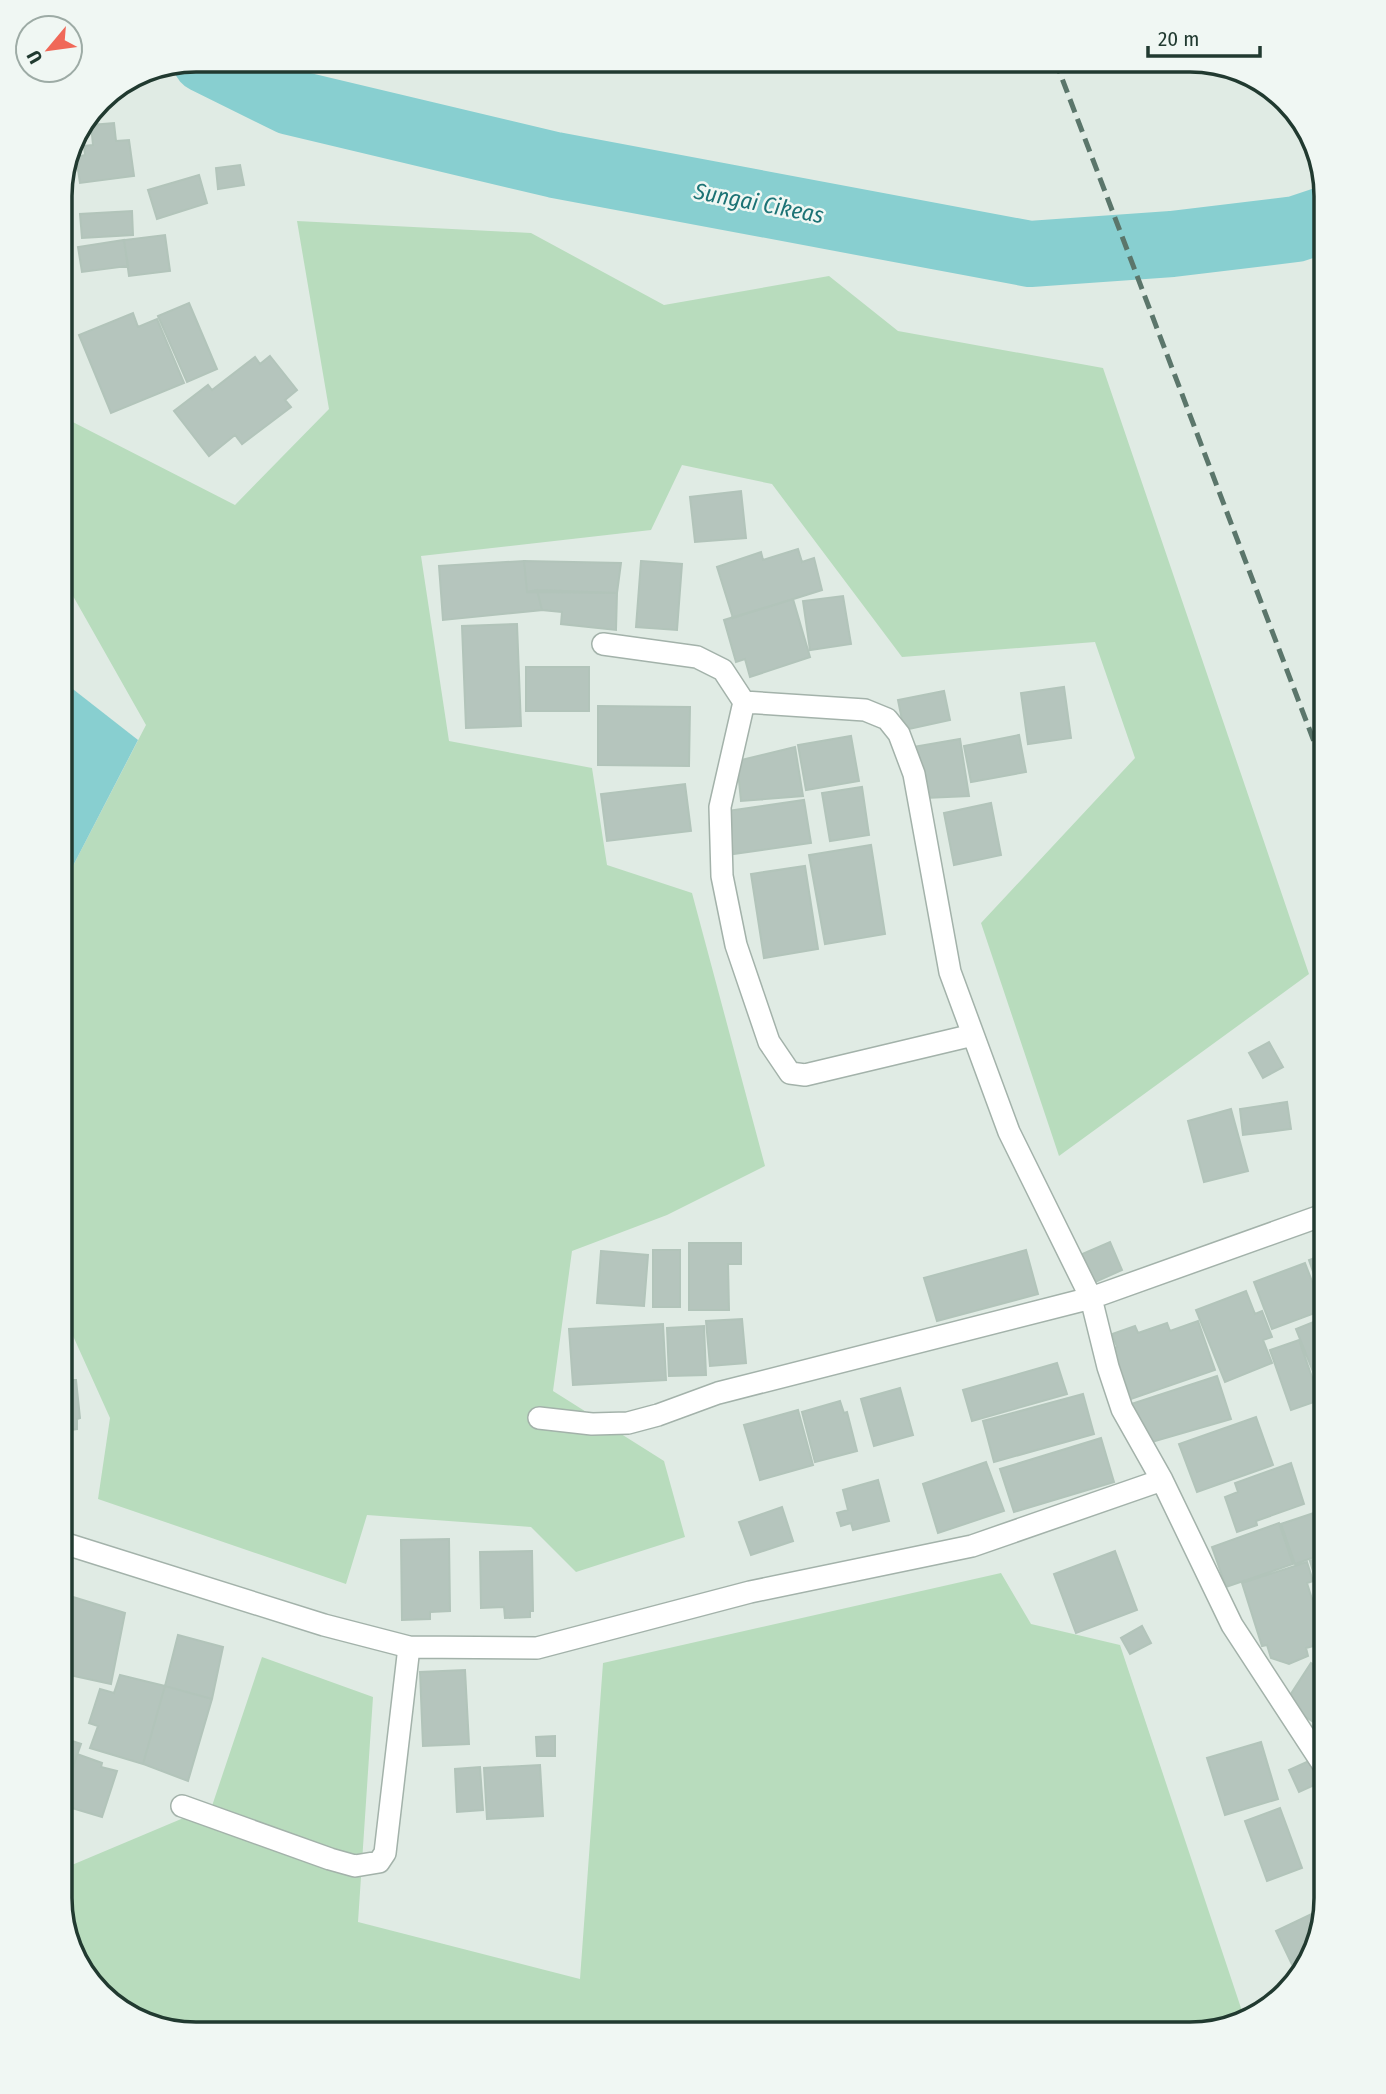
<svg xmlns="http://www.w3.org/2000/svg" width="1386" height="2094" font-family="'Fira Sans Condensed',sans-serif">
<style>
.green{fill:#b8dcbd}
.water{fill:#88cfd0}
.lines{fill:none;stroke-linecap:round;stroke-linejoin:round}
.river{stroke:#88cfd0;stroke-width:66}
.building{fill:#b5c5bd;stroke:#b2c4ba;stroke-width:2}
.minor-casing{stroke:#a3b2aa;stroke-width:24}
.minor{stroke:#fff;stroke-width:21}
.rail{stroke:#5b766b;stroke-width:5;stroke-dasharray:14 7;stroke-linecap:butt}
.labels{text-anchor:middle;stroke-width:5;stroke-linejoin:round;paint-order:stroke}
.water-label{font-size:23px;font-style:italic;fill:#1c7375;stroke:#f0f7f3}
.rim{fill:none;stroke:#213a30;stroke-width:3.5}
</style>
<rect width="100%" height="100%" fill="#e0ebe4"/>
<path class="green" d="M297,221L531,233L664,305L829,276L898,331L1103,368L1309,974L1059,1156L981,923L1135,758L1095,642L902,657L772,484L682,465L651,530L421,556L449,741L592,768L607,865L692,893L765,1166L667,1215L572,1251L553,1391L664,1461L685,1537L576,1572L531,1527L367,1515L346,1584L98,1499L110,1418L69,1327L60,1329V891L146,725L60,573V419L61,416L235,505L329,409Z
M1001,1573L1031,1624L1120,1645L1245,2020L1190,2034H187L121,2012L78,1966L60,1898V1870L212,1806L262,1657L373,1697L358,1922L580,1979L603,1663Z"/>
<path class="water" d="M60,679L138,740L60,891Z"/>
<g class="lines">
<path class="river" d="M205,60L290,102L555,165L1030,254L1172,244L1296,229L1326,219"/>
</g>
<path class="building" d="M114,123L116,141L129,140L134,176L80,183L76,157L85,155L84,146L93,145L91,125Z
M240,165L244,185L218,189L216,168Z
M199,175L207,203L157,219L148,190Z
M132,211L133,235L82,238L80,214Z
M165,235L170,271L129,276L124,240Z
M124,240L128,266L82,272L78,247Z
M189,303L217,369L187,382L158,316Z
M133,313L138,327L157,319L184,383L111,413L79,335Z
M270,356L297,390L285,400L291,407L242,444L235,435L209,456L174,411L208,385L212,390L255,357L260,364Z
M741,491L746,538L695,542L690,497Z
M798,549L802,562L814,558L822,590L733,618L717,567L761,552L763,560Z
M524,561L621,563L617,593L527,592Z
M524,561L527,592L537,590L542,610L443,620L439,566Z
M641,561L682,564L677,630L636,627Z
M537,590L617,593L616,630L561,624L562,612L542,610Z
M843,596L851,644L810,650L803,601Z
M793,599L810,657L750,677L745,659L736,662L724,620Z
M517,624L521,726L466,728L462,626Z
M526,667H589V711H526Z
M1064,687L1071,738L1028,744L1021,693Z
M944,691L950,720L904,730L898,700Z
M598,706L690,707L689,766L598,765Z
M1019,735L1026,772L971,782L964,746Z
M851,736L859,781L806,790L798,745Z
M960,739L969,796L925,798L913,747Z
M795,747L803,796L741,801L737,761Z
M685,784L691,831L607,841L601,794Z
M862,787L869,835L830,841L822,793Z
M804,800L811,843L733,854L727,811Z
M991,803L1001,855L954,865L944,813Z
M871,845L885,934L825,944L809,855Z
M805,866L818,949L764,958L751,874Z
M1269,1042L1283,1067L1263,1078L1249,1053Z
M1287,1102L1291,1129L1243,1135L1240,1109Z
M1231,1109L1248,1171L1204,1182L1188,1121Z
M1110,1242L1122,1270L1093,1283L1080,1255Z
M689,1243H741V1264H728L729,1310H689Z
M653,1250H680V1307H653Z
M1026,1250L1038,1294L937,1321L924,1278Z
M601,1251L648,1255L644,1306L597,1303Z
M1326,1254V1302L1324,1303L1309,1260Z
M1305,1263L1323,1310L1272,1329L1254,1282Z
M1246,1291L1255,1314L1262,1311L1272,1337L1263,1340L1272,1363L1225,1382L1196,1310Z
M1326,1317V1398L1324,1399L1296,1329Z
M742,1319L746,1363L710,1366L706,1321Z
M1198,1321L1215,1370L1128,1400L1111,1349L1117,1347L1112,1334L1135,1326L1138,1333L1167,1323L1170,1331Z
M663,1324L666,1380L573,1385L569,1329Z
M704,1326L706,1375L669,1376L667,1328Z
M1299,1340L1320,1400L1291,1410L1270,1350Z
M1057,1363L1067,1394L972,1421L963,1390Z
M71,1369L72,1380H76L80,1418L77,1419V1429L62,1431L60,1378L61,1370Z
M1217,1376L1231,1419L1148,1443L1128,1405Z
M900,1388L913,1435L874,1446L861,1399Z
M1083,1394L1094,1434L994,1462L983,1421Z
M840,1401L844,1413L847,1412L857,1451L815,1462L802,1412Z
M798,1410L813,1465L760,1480L744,1425Z
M1256,1417L1273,1465L1197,1492L1179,1444Z
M1101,1438L1114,1482L1014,1512L1000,1469Z
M986,1462L1004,1511L938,1533L923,1484Z
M1291,1463L1304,1504L1256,1521L1257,1525L1237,1532L1225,1497L1238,1492L1235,1483Z
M878,1480L889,1521L853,1530L851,1523L841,1526L837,1513L848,1510L843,1490Z
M782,1507L793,1541L751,1555L739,1522Z
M1326,1509V1553L1295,1564L1281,1524Z
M1279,1523L1293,1564L1226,1587L1212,1547Z
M449,1539L450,1611L430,1612V1619L402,1620L401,1540Z
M532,1551L533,1611H530V1617L505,1618L504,1607L481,1608L480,1552Z
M1115,1551L1137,1610L1076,1633L1054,1574Z
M1326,1556V1593L1320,1595L1310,1561Z
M1307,1562L1313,1581L1307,1583L1312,1599L1319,1597L1326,1625L1316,1628L1321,1644L1306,1648L1308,1656L1289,1664L1271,1658L1267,1645L1262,1646L1242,1583Z
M60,1593L125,1613L111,1684L60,1673Z
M1142,1626L1151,1643L1130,1654L1121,1638Z
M178,1635L223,1647L212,1699L165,1686Z
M1311,1663L1326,1673V1718L1321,1727L1285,1703Z
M465,1670L469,1744L423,1746L420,1672Z
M120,1675L165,1686L143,1764L90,1748L98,1726L89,1723L100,1689L114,1693Z
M165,1686L212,1699L188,1781L143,1764Z
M555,1736V1756H537L536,1737Z
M60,1737L81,1744L63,1795L60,1794Z
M1261,1742L1278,1799L1225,1815L1207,1758Z
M77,1754L102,1763L101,1767L117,1771L102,1817L62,1805Z
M1311,1760L1321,1782L1299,1792L1289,1770Z
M540,1765L543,1816L487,1819L484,1768Z
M480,1767L483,1810L457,1812L455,1769Z
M1280,1808L1302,1868L1267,1881L1245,1821Z
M1324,1908L1308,1967L1298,1977L1276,1931Z"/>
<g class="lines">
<g class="minor-casing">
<path id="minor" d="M603,644L697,657L723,670L744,702L865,710L887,719L899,734L914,774L950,972L1009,1132L1091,1298L1108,1367L1122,1409L1162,1480L1232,1625L1326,1769
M744,702L720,807L722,876L736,945L769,1042L790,1073L805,1075L973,1035
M539,1418L592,1424L628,1423L658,1415L718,1393L1091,1298L1326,1214
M60,1542L324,1625L409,1647L537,1648L750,1592L972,1546L1162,1480
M182,1806L330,1859L355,1866L379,1862L385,1853L409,1647"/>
</g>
<use href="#minor" class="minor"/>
<path class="rail" d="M1055,60L1326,773"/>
</g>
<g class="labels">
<g class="water-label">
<text transform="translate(759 203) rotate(11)" y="8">Sungai Cikeas</text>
</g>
</g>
<path d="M0 0H1386V2094H0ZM196 72H1190A124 124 0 0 1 1314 196V1898A124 124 0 0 1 1190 2022H196A124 124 0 0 1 72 1898V196A124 124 0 0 1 196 72Z" fill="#f0f7f3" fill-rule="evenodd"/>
<path class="rim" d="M196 72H1190A124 124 0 0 1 1314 196V1898A124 124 0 0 1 1190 2022H196A124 124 0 0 1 72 1898V196A124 124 0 0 1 196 72Z"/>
<g transform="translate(49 49) rotate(241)"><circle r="33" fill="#f0f7f3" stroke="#9daba5" stroke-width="2"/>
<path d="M0-5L12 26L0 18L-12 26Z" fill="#f06858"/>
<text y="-10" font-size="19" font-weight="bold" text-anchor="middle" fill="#213a30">U</text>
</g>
<path d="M1148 46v10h112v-10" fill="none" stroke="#213a30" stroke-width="3.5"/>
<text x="1158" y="46" font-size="21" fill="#213a30" stroke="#f0f7f3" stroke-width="5" paint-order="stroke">20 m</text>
</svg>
